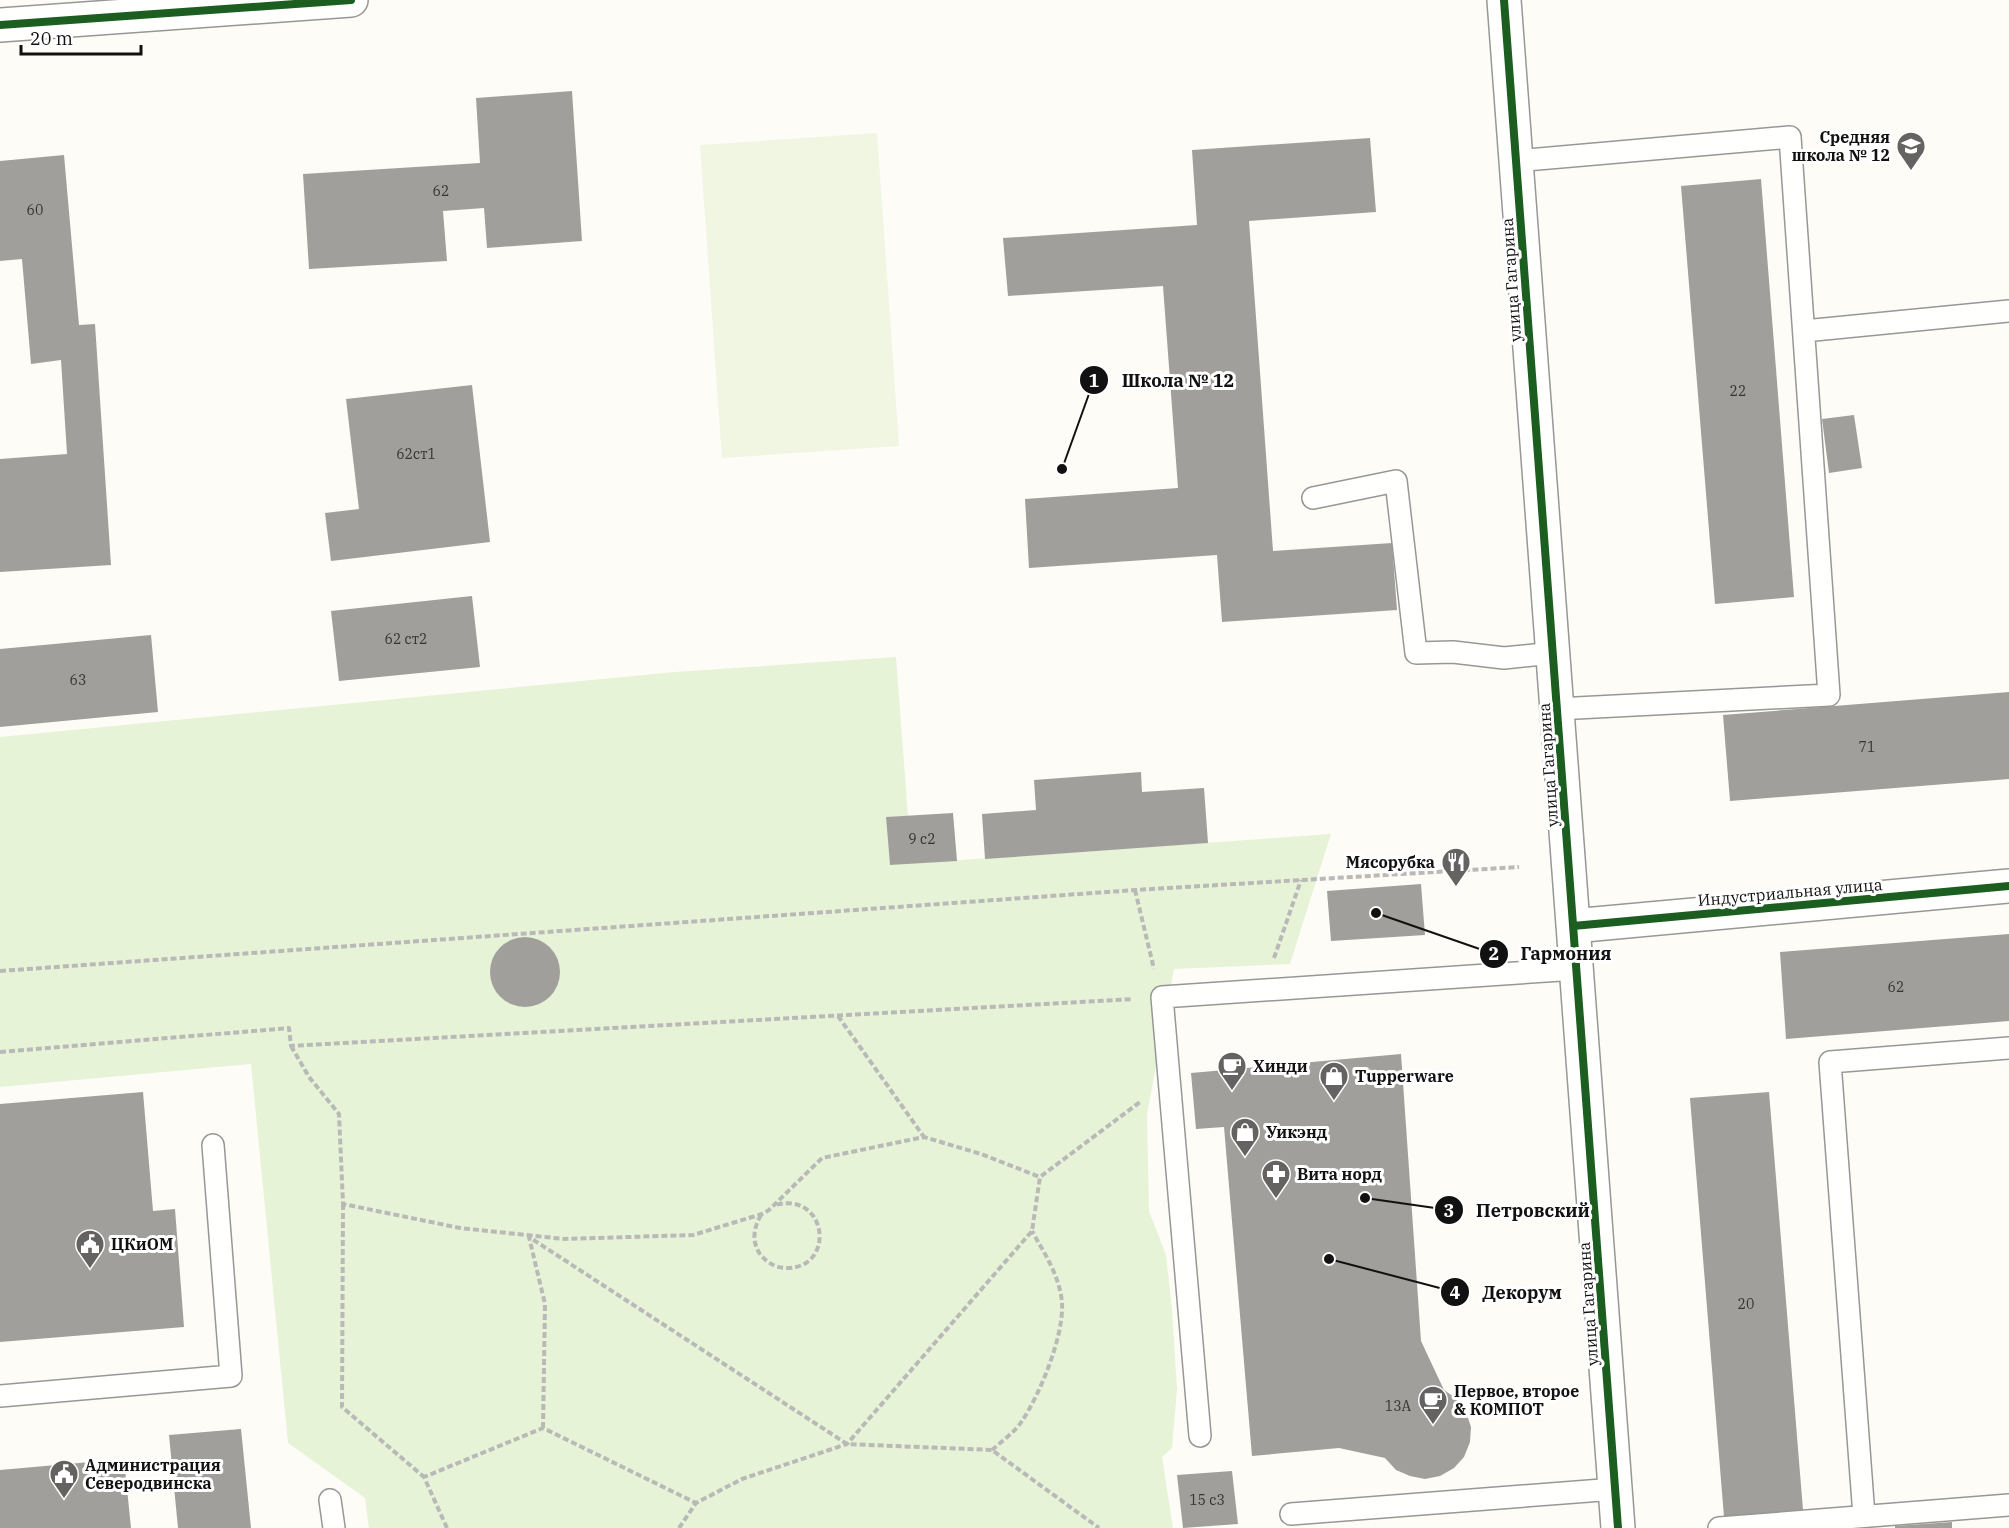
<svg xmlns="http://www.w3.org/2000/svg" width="2009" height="1528" font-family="'IBM Plex Serif',serif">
<rect width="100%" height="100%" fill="#fdfcf7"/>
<path fill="#e7f3d7" d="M896,657L908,816L886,818L890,865L1331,834L1290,964L1174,969L1147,1115L1149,1211L1166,1255L1172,1309L1177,1390L1172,1448L1162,1457L1173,1528H369L365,1498L288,1443L251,1064L0,1087V737L675,672Z"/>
<path fill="#f0f6e1" d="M877,133L899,446L722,458L700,145Z"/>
<path fill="#a19f9c" d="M572,91L582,241L487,248L484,208L443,211L447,261L309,269L303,174L480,163L476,98Z
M1370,138L1376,212L1249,221L1273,551L1392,543L1397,610L1222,622L1217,555L1029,568L1025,499L1178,488L1163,286L1008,296L1003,238L1197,225L1192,150Z
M64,155L79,325L95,324L111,565L0,572V459L67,454L61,360L31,364L22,259L0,261V161Z
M1761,179L1794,597L1715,604L1681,186Z
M472,385L490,542L331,561L325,513L359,509L346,399Z
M1854,415L1862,468L1829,473L1822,419Z
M472,596L480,667L339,681L331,611Z
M151,635L158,712L0,727V649Z
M2009,692V779L1730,801L1723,715Z
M1141,772L1142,792L1204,788L1208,843L985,859L982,814L1036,810L1034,780Z
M953,813L957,861L890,865L886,817Z
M1421,884L1425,935L1331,941L1327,891Z
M2009,934V1021L1786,1039L1780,952Z
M490 972a35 35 0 1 1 70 0a35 35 0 1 1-70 0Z
M1401,1054L1421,1341L1444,1390L1457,1399L1466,1412L1471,1427L1470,1442L1464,1457L1454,1468L1440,1476L1425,1479L1410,1476L1396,1470L1385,1458L1339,1448L1252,1456L1224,1127L1196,1129L1191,1073Z
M143,1092L153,1211L175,1209L184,1327L0,1342V1104Z
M1769,1092L1803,1510L1724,1517L1690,1098Z
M241,1429L251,1528H178L169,1435Z
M124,1459L131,1528H0V1470Z
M1232,1471L1238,1524L1183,1528L1177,1475Z
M1952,1522V1528H1895V1526Z"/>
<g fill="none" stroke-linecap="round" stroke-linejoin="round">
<g stroke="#979795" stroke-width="24">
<path id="service" d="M1516,161L1790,137L1829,695L1557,709
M1804,331L2009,311
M1313,498L1396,481L1416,653L1453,652L1504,658L1553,653
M0,1396L231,1376L213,1145
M1200,1436L1162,997L1576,969
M330,1500L334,1528
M1291,1514L1615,1489
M1864,1516L1830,1062L2009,1048
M1719,1528L2009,1505"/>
</g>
<g stroke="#979795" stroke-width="36">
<path id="minor" d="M1504,0L1618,1528
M0,25L351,0
M1573,926L2009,886"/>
</g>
<path stroke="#b9b9b8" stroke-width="4" stroke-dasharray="6 3" stroke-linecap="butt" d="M1135,890L1154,969
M1274,958L1301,880
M0,971L1135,890L1519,867
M838,1016L924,1137
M291,1046L309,1077L339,1114L343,1204L460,1228L564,1239L693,1235L762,1214L769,1210L822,1158L924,1137L981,1154L1040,1177
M0,1052L289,1028L291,1046L1133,999
M343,1204L342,1407L424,1477
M761,1215C754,1227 751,1241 760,1254C767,1263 776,1268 787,1268C836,1268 828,1191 775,1205
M543,1428L545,1304L529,1237L847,1444L992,1450L1099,1528
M992,1450C1002,1441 1015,1432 1022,1421C1040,1394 1064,1336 1062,1303C1060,1277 1045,1254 1032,1231
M447,1528L424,1477L543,1428L696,1503
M679,1528L696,1503L742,1479L847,1444L1032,1231L1040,1177L1140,1102"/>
<use href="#service" stroke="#fffffe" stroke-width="21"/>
<use href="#minor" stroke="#fffffe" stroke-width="33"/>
<g stroke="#fff" stroke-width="11">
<path id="cycleway" d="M1504,0L1618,1528
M0,25L351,0
M1573,926L2009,886"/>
</g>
<use href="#cycleway" stroke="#1b5e20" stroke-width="8"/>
</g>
<defs>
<g id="school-pin" transform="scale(1.5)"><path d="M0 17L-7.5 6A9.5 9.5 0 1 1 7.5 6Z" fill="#646362" stroke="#fff"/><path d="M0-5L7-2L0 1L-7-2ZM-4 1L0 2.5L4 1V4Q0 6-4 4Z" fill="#fff"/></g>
<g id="restaurant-pin" transform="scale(1.5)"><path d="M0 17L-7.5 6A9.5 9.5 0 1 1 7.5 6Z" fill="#646362" stroke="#fff"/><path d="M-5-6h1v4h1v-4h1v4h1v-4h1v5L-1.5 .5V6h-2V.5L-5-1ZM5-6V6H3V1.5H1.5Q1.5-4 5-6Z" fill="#fff"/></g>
<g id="cafe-pin" transform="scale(1.5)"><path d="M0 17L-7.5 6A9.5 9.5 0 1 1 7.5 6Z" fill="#646362" stroke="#fff"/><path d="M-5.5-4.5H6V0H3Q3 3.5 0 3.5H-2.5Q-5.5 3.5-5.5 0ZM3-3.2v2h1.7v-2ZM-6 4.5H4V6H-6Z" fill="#fff"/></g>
<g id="shop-pin" transform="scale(1.5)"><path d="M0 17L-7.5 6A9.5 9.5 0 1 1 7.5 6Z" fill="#646362" stroke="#fff"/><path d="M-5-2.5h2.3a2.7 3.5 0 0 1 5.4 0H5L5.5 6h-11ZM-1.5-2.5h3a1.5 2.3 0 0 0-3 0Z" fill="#fff"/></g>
<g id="pharmacy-pin" transform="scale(1.5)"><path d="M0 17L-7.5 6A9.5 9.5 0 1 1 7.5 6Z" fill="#646362" stroke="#fff"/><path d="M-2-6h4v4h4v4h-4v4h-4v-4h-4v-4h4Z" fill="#fff"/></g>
<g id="civic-pin" transform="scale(1.5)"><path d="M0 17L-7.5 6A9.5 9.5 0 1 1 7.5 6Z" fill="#646362" stroke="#fff"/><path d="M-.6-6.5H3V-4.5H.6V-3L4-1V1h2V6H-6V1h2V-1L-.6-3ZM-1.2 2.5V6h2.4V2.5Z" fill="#fff"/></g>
</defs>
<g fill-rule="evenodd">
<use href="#school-pin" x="1911" y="146"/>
<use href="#restaurant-pin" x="1456" y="862"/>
<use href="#cafe-pin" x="1232" y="1066"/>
<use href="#shop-pin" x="1334" y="1076"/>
<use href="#shop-pin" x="1245" y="1132"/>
<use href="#pharmacy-pin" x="1276" y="1174"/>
<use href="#civic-pin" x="90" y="1244"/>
<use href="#cafe-pin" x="1433" y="1400"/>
<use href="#civic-pin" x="64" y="1474"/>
</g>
<g text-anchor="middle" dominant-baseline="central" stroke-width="6" stroke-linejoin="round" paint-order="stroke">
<g font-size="14" fill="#353434">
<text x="441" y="191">62</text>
<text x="35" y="210">60</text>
<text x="1738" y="391">22</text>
<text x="416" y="454">62ст1</text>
<text x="406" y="639">62 ст2</text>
<text x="78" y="680">63</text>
<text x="1867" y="747">71</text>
<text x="922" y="839">9 с2</text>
<text x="1896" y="987">62</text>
<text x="1746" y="1304">20</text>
<text x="1398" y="1406">13А</text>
<text x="1207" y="1500">15 с3</text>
</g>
<g font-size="16" font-weight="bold" fill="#111" stroke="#fff" text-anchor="start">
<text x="1890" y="137" text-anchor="end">Средняя<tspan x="1890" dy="18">школа № 12</tspan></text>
<text x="1435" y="862" text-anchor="end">Мясорубка</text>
<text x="1253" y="1066">Хинди</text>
<text x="1355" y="1076">Tupperware</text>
<text x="1266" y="1132">Уикэнд</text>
<text x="1297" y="1174">Вита норд</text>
<text x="111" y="1244">ЦКиОМ</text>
<text x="1454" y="1391">Первое, второе<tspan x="1454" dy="18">&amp; КОМПОТ</tspan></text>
<text x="85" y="1465">Администрация<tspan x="85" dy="18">Северодвинска</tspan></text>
</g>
<g font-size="16" fill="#111" stroke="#fff">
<text transform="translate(1511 280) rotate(-94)">улица Гагарина</text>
<text transform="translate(1548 765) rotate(-94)">улица Гагарина</text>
<text transform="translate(1790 892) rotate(-5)">Индустриальная улица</text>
<text transform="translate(1588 1304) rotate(-94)">улица Гагарина</text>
</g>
</g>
<path fill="none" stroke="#111" stroke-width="2" d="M1062 469L1094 380M1376 913L1494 954M1365 1198L1449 1210M1329 1259L1455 1292"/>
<g fill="#111" stroke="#fff" stroke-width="2">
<circle cx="1062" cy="469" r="6"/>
<circle cx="1376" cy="913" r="6"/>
<circle cx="1365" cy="1198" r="6"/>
<circle cx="1329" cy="1259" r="6"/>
<circle cx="1094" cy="380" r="15"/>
<circle cx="1494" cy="954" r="15"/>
<circle cx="1449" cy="1210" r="15"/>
<circle cx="1455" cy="1292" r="15"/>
</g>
<g font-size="18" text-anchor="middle" font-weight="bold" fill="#fff">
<text x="1094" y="387">1</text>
<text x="1494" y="960">2</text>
<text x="1449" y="1217">3</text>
<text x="1455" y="1299">4</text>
</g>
<g font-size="18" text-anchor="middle" font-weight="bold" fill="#111" stroke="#fff" stroke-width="6" stroke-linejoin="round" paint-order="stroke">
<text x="1178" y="387">Школа № 12</text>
<text x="1566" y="960">Гармония</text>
<text x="1533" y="1217">Петровский</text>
<text x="1522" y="1299">Декорум</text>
</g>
<path d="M21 45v9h120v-9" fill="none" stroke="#111111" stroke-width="3"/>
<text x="30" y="45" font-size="18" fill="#111111" stroke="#ffffff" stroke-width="4.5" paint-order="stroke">20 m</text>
</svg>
